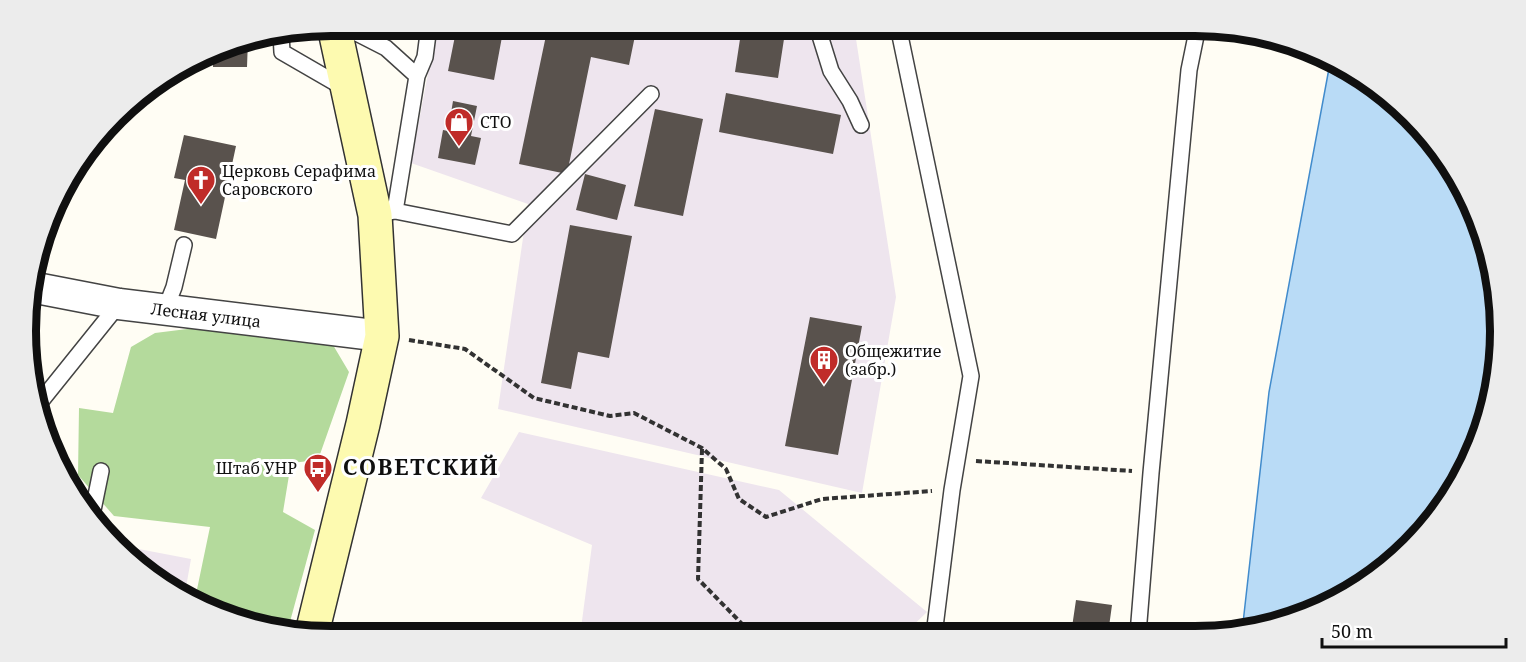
<svg xmlns="http://www.w3.org/2000/svg" width="1526" height="662" font-family="'Noto Serif',serif">
<rect width="100%" height="100%" fill="#fffdf4"/>
<path fill="#eee5ee" d="M437,26H854L896,297L862,493L498,409L528,204L411,163Z
M519,432L779,490L927,612L903,635L580,636L592,545L481,498Z
M123,546L191,559L185,593L130,561L122,551Z"/>
<path fill="#b4da9c" d="M195,328L333,345L349,372L318,460L291,463L283,512L315,530L288,629L232,620L195,599L210,527L114,516L78,475L79,408L113,413L131,347L155,333Z"/>
<path fill="#b9dbf6" stroke="#418bcc" stroke-width="1.5" d="M1330,63L1397,102L1469,196L1500,311L1484,430L1438,517L1381,573L1312,613L1242,632L1269,392Z"/>
<path fill="#59524d" d="M457,26H504L494,80L448,71Z
M548,26H637L629,65L591,57L567,174L519,164Z
M742,26H786L778,78L735,72Z
M248,39L247,67H213V53L232,42Z
M726,93L841,115L833,154L719,132Z
M453,101L477,106L471,136L481,138L475,165L438,158L443,130L448,131Z
M655,109L703,119L683,216L634,206Z
M184,135L236,146L216,239L174,230L185,180L174,178Z
M585,174L626,185L617,220L576,210Z
M570,225L632,236L609,358L578,352L571,389L541,383Z
M810,317L862,326L838,455L785,446Z
M1076,600L1112,605L1108,634H1071Z"/>
<g fill="none" stroke-linecap="round" stroke-linejoin="round">
<g stroke="#434343" stroke-width="18">
<path id="lane" d="M343,26L386,48L417,76L425,57L429,26
M817,26L831,71L850,101L861,125
M898,26L971,376L952,490L934,635
M281,34L282,52L346,89
M395,211L417,76
M375,215L395,211L512,234L651,94
M165,310L174,287L184,245
M37,406L119,304
M92,515L101,471
M1138,634L1151,473L1189,70L1198,26
M499,636L510,632"/>
</g>
<g stroke="#434343" stroke-width="33">
<path id="street" d="M31,287L119,304L382,336"/>
</g>
<g stroke="#323232" stroke-width="36">
<path id="secondary" d="M312,633L363,424L382,336L375,215L334,26"/>
</g>
<path stroke="#323232" stroke-width="4" stroke-dasharray="6 3" stroke-linecap="butt" d="M409,340L465,349L534,398L610,416L634,413L702,448L726,469L739,499L766,517L822,499L932,491
M702,449L698,579L753,635
M976,461L1132,471"/>
<use href="#lane" stroke="#fff" stroke-width="15"/>
<use href="#street" stroke="#fff" stroke-width="30"/>
<use href="#secondary" stroke="#fdfab0" stroke-width="33"/>
</g>
<defs>
<g id="shop-pin" transform="scale(1.5)"><path d="M0 17L-7.5 6A9.5 9.5 0 1 1 7.5 6Z" fill="#c02c29" stroke="#fff"/><path d="M-5-2.5h2.3a2.7 3.5 0 0 1 5.4 0H5L5.5 6h-11ZM-1.5-2.5h3a1.5 2.3 0 0 0-3 0Z" fill="#fff"/></g>
<g id="church-pin" transform="scale(1.5)"><path d="M0 17L-7.5 6A9.5 9.5 0 1 1 7.5 6Z" fill="#c02c29" stroke="#fff"/><path d="M-1.2-6h2.4v3.5h3.3v2.4h-3.3V6h-2.4V-.1h-3.3v-2.4h3.3Z" fill="#fff"/></g>
<g id="building-pin" transform="scale(1.5)"><path d="M0 17L-7.5 6A9.5 9.5 0 1 1 7.5 6Z" fill="#c02c29" stroke="#fff"/><path d="M-4-6H4V6H1V3H-1V6H-4ZM-2.5-4.3h1.7v1.8h-1.7ZM.8-4.3h1.7v1.8H.8ZM-2.5-1h1.7V.8h-1.7ZM.8-1h1.7V.8H.8Z" fill="#fff"/></g>
<g id="bus-pin" transform="scale(1.5)"><path d="M0 17L-7.5 6A9.5 9.5 0 1 1 7.5 6Z" fill="#c02c29" stroke="#fff"/><path d="M-5-6H5V4H4V6H2V4H-2V6H-4V4H-5ZM-3.5-4V0h7V-4ZM-3.5 1.2v1.5H-2V1.2ZM2 1.2v1.5H3.5V1.2Z" fill="#fff"/></g>
</defs>
<g fill-rule="evenodd">
<use href="#shop-pin" x="459" y="122"/>
<use href="#church-pin" x="201" y="180"/>
<use href="#building-pin" x="824" y="360"/>
<use href="#bus-pin" x="318" y="468"/>
</g>
<g text-anchor="middle" dominant-baseline="central" stroke-width="6" stroke-linejoin="round" paint-order="stroke">
<g font-size="16" fill="#101010" stroke="#fff" text-anchor="start">
<text x="480" y="122">СТО</text>
<text x="222" y="171">Церковь Серафима<tspan x="222" dy="18">Саровского</tspan></text>
<text x="845" y="351">Общежитие<tspan x="845" dy="18">(забр.)</tspan></text>
<text x="297" y="468" text-anchor="end">Штаб УНР</text>
</g>
<g font-size="16" fill="#101010" stroke="#fff">
<text transform="translate(206 315) rotate(7)">Лесная улица</text>
</g>
<g font-size="22" font-weight="bold" letter-spacing="1.5" fill="#101010" stroke="#fff">
<text x="421" y="466">СОВЕТСКИЙ</text>
</g>
</g>
<path d="M0 0H1526V662H0ZM331 36H1195A295 295 0 0 1 1490 331V331A295 295 0 0 1 1195 626H331A295 295 0 0 1 36 331V331A295 295 0 0 1 331 36Z" fill="#ececec" fill-rule="evenodd"/>
<path fill="none" stroke="#101010" stroke-width="8" d="M331 36H1195A295 295 0 0 1 1490 331V331A295 295 0 0 1 1195 626H331A295 295 0 0 1 36 331V331A295 295 0 0 1 331 36Z"/>
<path d="M1322 638v9h184v-9" fill="none" stroke="#101010" stroke-width="3"/>
<text x="1331" y="638" font-size="18" fill="#101010" stroke="#ffffff" stroke-width="4.5" paint-order="stroke">50 m</text>
</svg>
